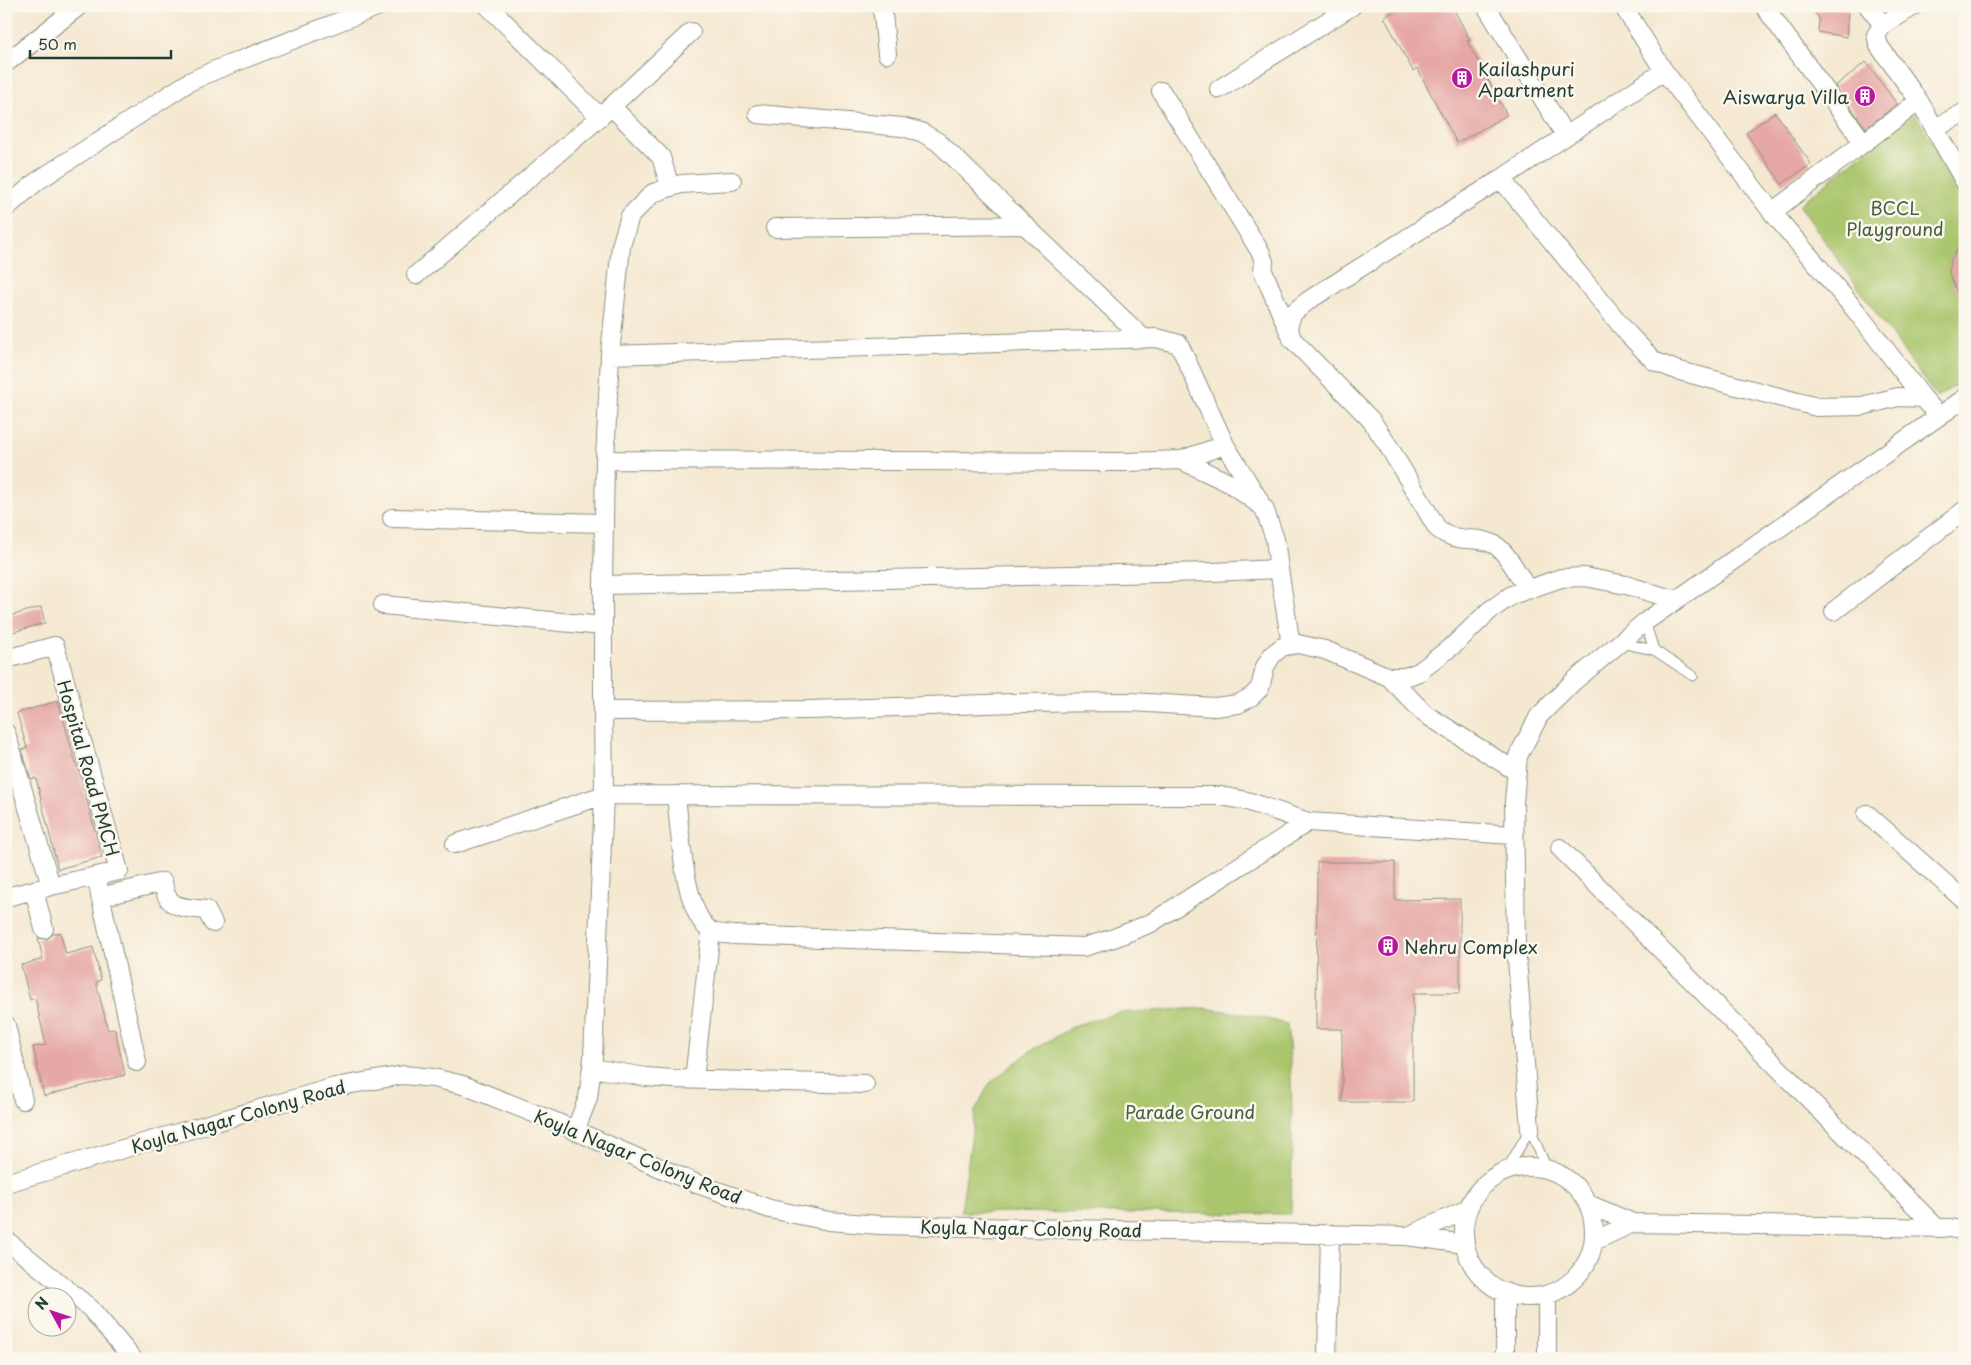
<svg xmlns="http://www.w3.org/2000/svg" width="1971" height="1365" font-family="'Playpen Sans',sans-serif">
<rect width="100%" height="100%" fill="#fbf7ec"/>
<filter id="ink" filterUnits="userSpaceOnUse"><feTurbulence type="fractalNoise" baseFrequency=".02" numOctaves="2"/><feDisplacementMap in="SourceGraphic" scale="10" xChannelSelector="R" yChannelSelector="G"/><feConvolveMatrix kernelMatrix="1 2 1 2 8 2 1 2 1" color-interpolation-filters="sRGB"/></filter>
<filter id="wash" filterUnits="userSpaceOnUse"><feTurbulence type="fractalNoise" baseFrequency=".0096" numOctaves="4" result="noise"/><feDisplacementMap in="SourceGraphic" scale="20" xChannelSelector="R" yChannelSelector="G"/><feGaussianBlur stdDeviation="1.12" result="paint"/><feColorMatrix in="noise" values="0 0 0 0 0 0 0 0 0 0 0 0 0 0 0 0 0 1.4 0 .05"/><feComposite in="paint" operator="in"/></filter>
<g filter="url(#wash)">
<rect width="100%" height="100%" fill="#f5e8d1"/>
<path fill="#abc66d" stroke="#658250" d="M1914,112L1965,197V378L1937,398L1799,205Z
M1204,1008L1251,1015L1287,1024C1294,1088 1292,1150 1291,1214L961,1212L975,1111L989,1084L1029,1052L1076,1025L1117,1013Z"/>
<g id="blocks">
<path fill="#e6a8a6" d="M1404,6H1452L1470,40L1467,41L1507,115L1457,143L1417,68L1413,71L1384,17Z
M1810,6H1843L1848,13L1846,37L1818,32L1819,18Z
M1866,62L1897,104L1866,128L1835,86Z
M1775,112L1811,164L1782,184L1746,133Z
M1965,238V310L1950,276L1949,267L1951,259Z
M41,607L45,623L6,634V617Z
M58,701L77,767L78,766L102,857L58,869L36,778L31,779L22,750L27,748L17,713Z
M1317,862H1395V900L1460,899V993H1413V1102H1342V1029H1316Z
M60,932L66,954L93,947L101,980L96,982L108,1030L115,1029L125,1075L44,1096L33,1047L46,1045L35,998L30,1000L21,965L43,959L38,938L47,939L53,934Z"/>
</g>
</g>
<g filter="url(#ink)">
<use href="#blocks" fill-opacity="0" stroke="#8a9282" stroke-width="1"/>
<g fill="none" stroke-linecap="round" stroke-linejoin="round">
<g stroke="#8a9282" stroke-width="11">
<path id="lane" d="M1645,622L1654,650
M1621,643L1654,650L1693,676
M1530,1129L1547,1169
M1506,1171L1530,1129"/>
</g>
<g stroke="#8a9282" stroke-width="20">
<path id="street" d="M488,6L600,117
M880,6L883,14L887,54
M1486,6L1565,135
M1623,6L1664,71L1772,212L1856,311L1923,398L1939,416
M1764,6L1863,142
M1868,6L1883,25
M1914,6L1883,25L1876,35L1879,46L1919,101
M6,63L79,6
M1219,89L1352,6
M1161,91L1261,253L1264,262L1263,271L1290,334
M612,107L661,157L670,187
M758,114L902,127L921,132L938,142L1144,339
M1935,128L1965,112
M1501,179L1628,334L1654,361L1676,370L1817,407L1862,406L1898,397L1923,398
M6,208L36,182L189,82L213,71L379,6
M1772,212L1919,101L1965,182
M775,228L1025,225
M416,275L600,117L691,32
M610,355L1157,338L1179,344L1225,445L1259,500
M605,460L610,355L621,246L630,216L653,193L681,184L732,181
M1181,460L1225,445
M392,518L604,523
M1279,569L1275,539L1264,508L1231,484L1181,460L1128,462L605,460L603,585L1212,572L1279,569L1291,645
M1527,589C1520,577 1507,552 1495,545C1476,534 1459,546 1437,528L1389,447L1371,420L1292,339L1288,326L1293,313L1309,300L1501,179L1664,71
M383,605L603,626
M1834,611L1965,510
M6,659L55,646L119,871L51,886
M1389,677L1425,714L1517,772
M603,711V585
M6,733L51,886L6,897
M676,795C680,827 683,913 711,931C716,934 727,934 733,935L1084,947L1114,938L1151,923L1308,822
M1867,814L1965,901
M455,844L604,795L1221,796L1247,801L1308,822L1514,835
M1560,848L1937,1228
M96,876L137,1062
M34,890L44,929
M100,897L163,882C166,910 183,907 206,910L213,923
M6,1025L23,1100
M592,1068L646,1077L673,1079L865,1084
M694,1079L711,931
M1530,1129L1516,946L1514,802L1518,756L1539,716L1574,681L1645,622L1965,398
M575,1131L588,1098L593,1058L604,795L603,711L809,710L1014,703L1131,702L1215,707L1238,704L1251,697L1260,688L1265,667L1272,655L1282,647L1291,645L1298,644L1325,650L1389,677H1405L1419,672L1456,643L1489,611L1512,595L1561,578L1585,577L1626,585L1675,600
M1464 1232a65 65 0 1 1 130 0a65 65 0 1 1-130 0Z
M6,1183L335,1087L404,1075L433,1078L463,1085L551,1120L697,1184L770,1209L829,1221L879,1225L1407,1236L1465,1244
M1588,1204L1633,1223
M1408,1236L1468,1209
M6,1240L90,1308L133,1359
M1594,1241L1633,1223L1950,1228L1965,1231
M1505,1292V1359
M1327,1359L1330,1234
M1547,1359V1295"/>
</g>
<use href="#lane" stroke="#fff" stroke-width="9"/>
<use href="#street" stroke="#fff" stroke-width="18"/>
</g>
</g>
<defs>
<g id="building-disc" transform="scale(1.125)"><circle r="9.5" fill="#b5179e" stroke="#fbf7ec"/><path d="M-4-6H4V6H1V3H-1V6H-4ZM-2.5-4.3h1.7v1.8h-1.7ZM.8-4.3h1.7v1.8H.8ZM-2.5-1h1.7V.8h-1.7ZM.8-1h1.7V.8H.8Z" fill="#fff"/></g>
</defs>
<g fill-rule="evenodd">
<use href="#building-disc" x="1462" y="78"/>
<use href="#building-disc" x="1865" y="96"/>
<use href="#building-disc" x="1388" y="946"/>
</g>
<g text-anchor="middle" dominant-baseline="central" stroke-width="5" stroke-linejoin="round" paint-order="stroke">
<g font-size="18" fill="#1f3d34" stroke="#fbf7ec" text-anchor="start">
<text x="1478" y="68">Kailashpuri<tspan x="1478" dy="21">Apartment</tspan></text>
<text x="1849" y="96" text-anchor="end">Aiswarya Villa</text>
<text x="1404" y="946">Nehru Complex</text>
</g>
<g font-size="18" fill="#425f42" stroke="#fbf7ec">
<text x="1895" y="207">BCCL<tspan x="1895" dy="21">Playground</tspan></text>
<text x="1190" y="1111">Parade Ground</text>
</g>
<g font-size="18" fill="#1f3d34" stroke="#fbf7ec">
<text transform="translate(89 768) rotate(74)">Hospital Road PMCH</text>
<text transform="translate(238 1116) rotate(-16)">Koyla Nagar Colony Road</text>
<text transform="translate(638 1156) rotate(22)">Koyla Nagar Colony Road</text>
<text transform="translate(1031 1228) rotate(1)">Koyla Nagar Colony Road</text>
</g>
</g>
<rect width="1971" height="1365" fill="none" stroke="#fbf7ec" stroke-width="25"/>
<g transform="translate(52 1312) rotate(310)"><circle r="24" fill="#fbf7ec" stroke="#a3ada2"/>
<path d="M0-4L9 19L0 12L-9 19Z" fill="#b5179e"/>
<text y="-8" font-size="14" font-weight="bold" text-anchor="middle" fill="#1f3d34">N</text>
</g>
<path d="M30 50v8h141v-8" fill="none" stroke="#1f3d34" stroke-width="2.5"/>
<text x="38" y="50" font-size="15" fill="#1f3d34" stroke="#fbf7ec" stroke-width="4" paint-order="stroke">50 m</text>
</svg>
